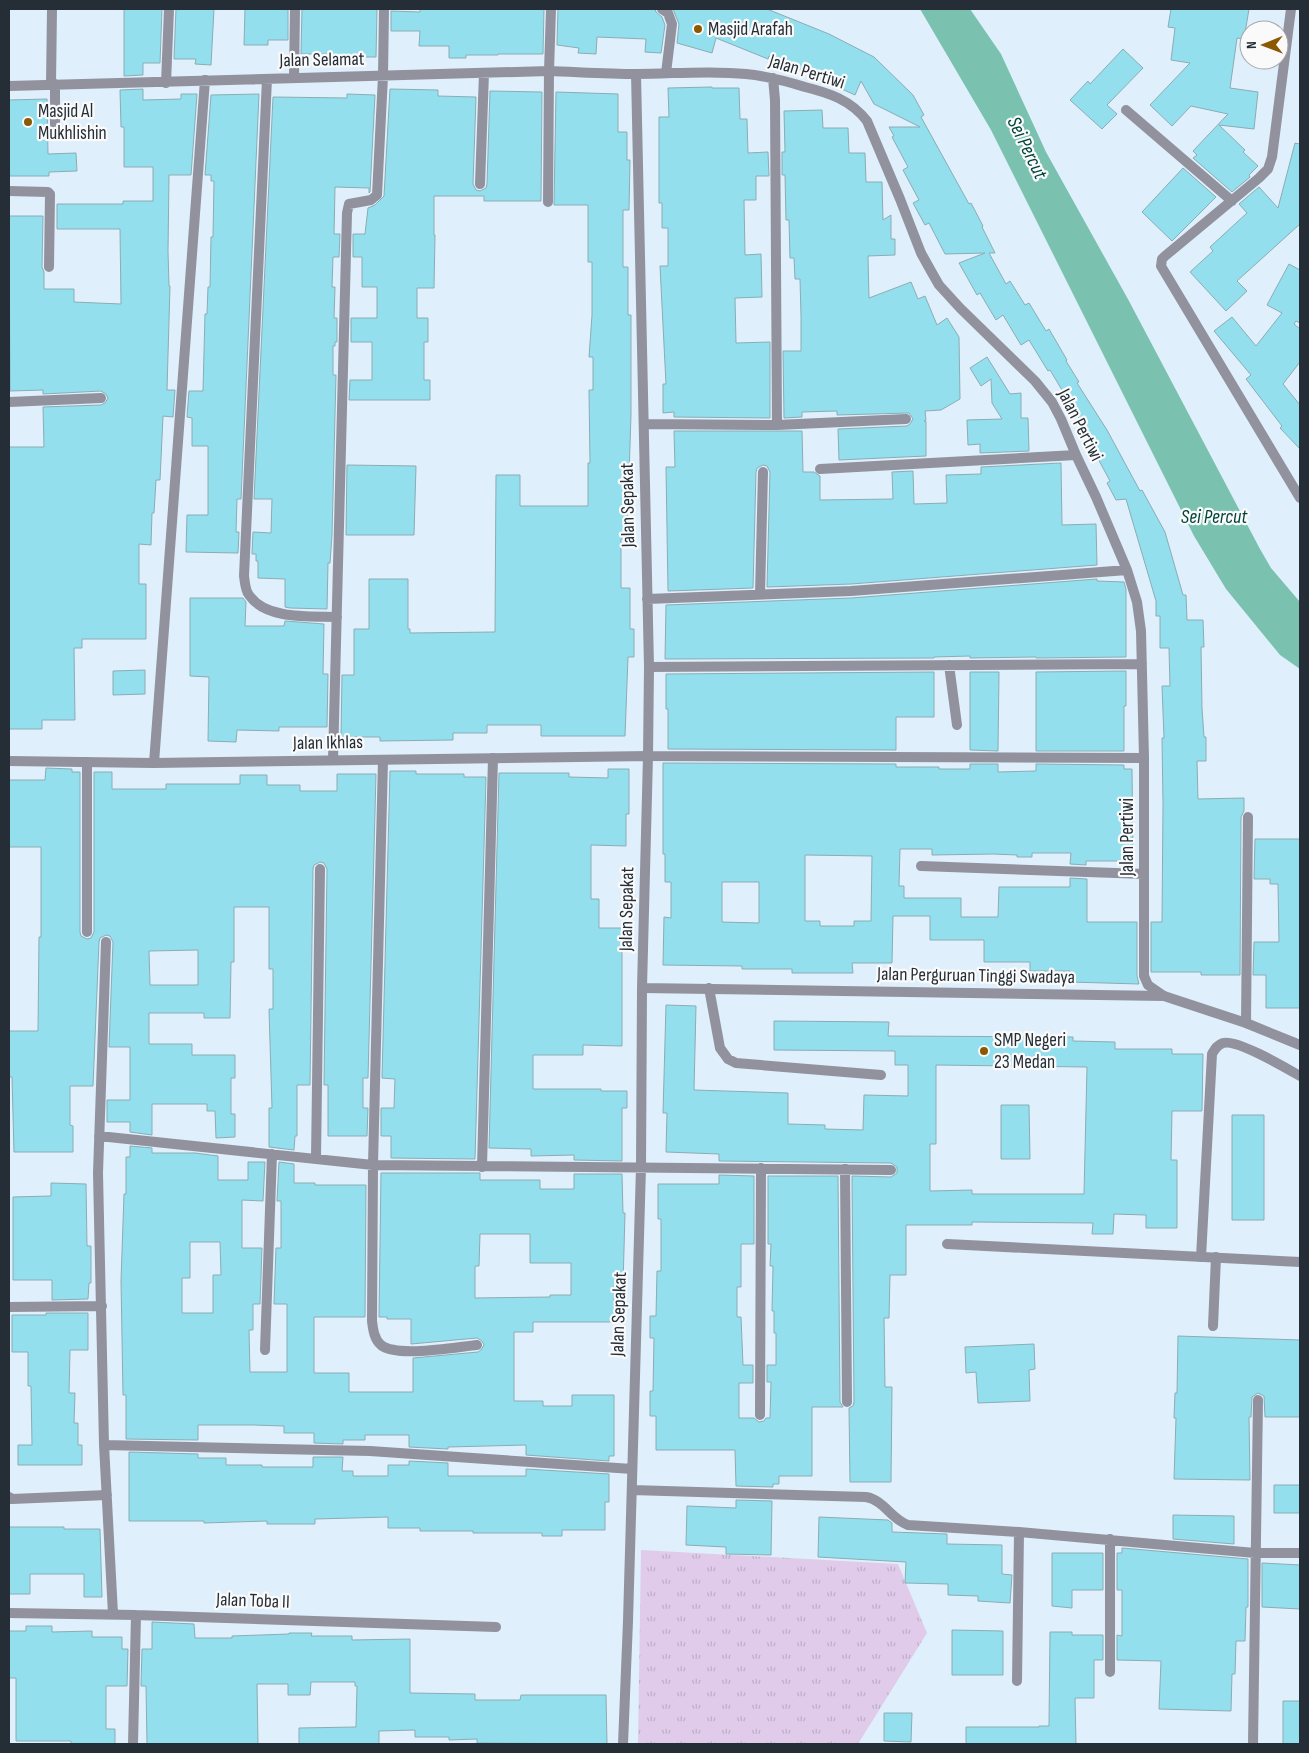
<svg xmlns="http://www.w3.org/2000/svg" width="1309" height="1753" font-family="'Sofia Sans Condensed',sans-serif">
<defs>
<pattern id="grass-tufts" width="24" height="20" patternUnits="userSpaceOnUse" patternTransform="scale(1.25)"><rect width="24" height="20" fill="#e0cbea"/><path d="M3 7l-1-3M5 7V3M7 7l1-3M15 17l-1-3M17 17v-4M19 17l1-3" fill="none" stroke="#c0afc9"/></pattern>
</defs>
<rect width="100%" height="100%" fill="#e0effc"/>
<path fill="url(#grass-tufts)" d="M641,1550L898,1564L927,1633L858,1744H638Z"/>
<path fill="#7ac2af" d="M920,9H970L1001,54L1046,152L1129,301L1260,549L1271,568L1300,602V669L1280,655L1226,589L1194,536L991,130Z"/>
<path fill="#93dfed" stroke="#8aadb4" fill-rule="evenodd" d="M124,9H162L160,63H143V75L124,76Z
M176,9H214L211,65L195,64L196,59H174Z
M245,9H288V40H268V45H244Z
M302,9H377L376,57H330V54H301Z
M420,9H544L543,54H498V55H466V58H449V46H419L420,31H391V11L420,12Z
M558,9H655L656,12L662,17L665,25L661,53L645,52L646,39L597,37L596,54L578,53L579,48L557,45Z
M673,9H767L829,34L874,57L913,95L924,115L921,117L969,204L971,203L983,226L982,227L995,253H989L1006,284L1010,281L1025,305L1029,303L1046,331L1049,329L1067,360L1066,361L1079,382L1077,383L1107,430L1140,491L1142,490L1165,532L1183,595H1186L1187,620H1203L1204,647H1201L1202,708L1204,737H1206V761H1197L1198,799L1244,798V811L1241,817L1240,975H1201V972H1151V922H1162L1163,804L1162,738H1164L1162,686H1170L1169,648H1160V616H1156V601L1126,499L1116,500L1107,483L1110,481L1089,442L1092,440L1050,370L1048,371L1029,340L1021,345L1003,315L996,320L980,293L977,295L959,263L985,253L945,254L929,223L925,225L913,203L919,200L903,170L908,167L892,137L894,136L889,127H920L874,104L861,81L855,95L769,56L768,59L716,38L712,53L677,43L679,24Z
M1171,9H1249L1244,39L1237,38L1230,88L1258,92L1254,129L1219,125L1245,150L1243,152L1258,166L1249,175L1250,177L1232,192L1193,158L1197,155L1193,151L1228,114L1191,106L1172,126L1150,105L1190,63L1171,60L1175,28L1168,27Z
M1123,49L1143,68L1107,105L1117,114L1102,129L1070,100L1088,81L1090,84Z
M712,87V88H739L740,119H747L748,153L768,152L769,176H756V200H744L745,255L761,254L762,297L735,298L736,343L770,342V418L674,417V412L663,413V384H666L660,266H668V228H662V203H659V117H669L668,88Z
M143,89V100L181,99V94H197L191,175H169L168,251L169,286H170L167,390H175L173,417L163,416L160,480H156L154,513H152L151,545L139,544V584H146V639H82V648H74L75,720H42V729H9V447H44L43,407L101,405L105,403L108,398L106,394L101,391L43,394V390L10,391L9,216H43L42,267L44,272V289H74V302L121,304L120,229H57V204H123V201H153V167H124V127H121L120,90Z
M390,89L438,90V96L476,97L473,184L476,190L480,191L486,188L487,184L490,91L542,92L541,201H484V196H434V235H435L434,288H417V318H428V342H424V380H430V400H349L350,380H372V342H351V318H377V287H362V257H353V234H365L368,208L375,205L384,196Z
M556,92L618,94V132H627V160H630L629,210H623V267H628V315H631V414L627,539H621V588H630V629H634V657H628L625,736H541V725H487V733H453V740L380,741V737H341L342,675H354V629H369V579H408V629H410V633L495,632L496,475H520V506H588V463H590L589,390H593V357H589L592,315V262H588V205H554Z
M259,94L241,499H237L236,532H239L238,553L186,552L187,515H208V446H192V418L187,417L189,391H203L205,314H207L208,287H210L211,237H213L214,181H211V175H205L211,95Z
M347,94L375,95L370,192L369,193V188L335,187L334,234H340L339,257H333L332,287H335L334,318H337V342H335V346H333V375H336L332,535L330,563H328L327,609L290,608L285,607V579L258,578V561H256V554H252L253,532L271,533L272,499H254L273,97L347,98Z
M47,99L48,154L76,153L77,171L49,172V176H9V100Z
M822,110L823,128H848L849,153H865L866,182H882L883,220L891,215V239H895V255L868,256L869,298L911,282L918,299L925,296L937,325L947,318L959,337L960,399L941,410L925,411L926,420L924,421H926V456L839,460L838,429L907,426L910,424L913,419L909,413L837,415V411L802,412V417L784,418L783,351H801V316L800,279H795L794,258H790L789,220H786L785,175H782V152H785L784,111Z
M1295,143L1300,144V224L1237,281L1247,291L1226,311L1190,272L1213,251L1210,247L1247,213L1239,204L1259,187L1278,208Z
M1183,168L1216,197L1172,241L1142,212Z
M1289,264L1300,270V323L1296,321L1294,324L1300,329V362L1283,384L1300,405V449L1280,428L1282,426L1246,379L1251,375L1214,331L1232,317L1256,346L1282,313L1267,305Z
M987,357L1010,394L1021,393V418H1028L1029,451L980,453V444L968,445L967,420L1002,419L992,403L991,379L981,386L970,368Z
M674,431H802L803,472H814L820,476V500L893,499L892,472L913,471L914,504L947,503L946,475L981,474V467L1061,463L1062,525L1096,524L1097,565L851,584L767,587L770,472L767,466L763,465L757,468L756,472L753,588L668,591L666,467H675Z
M347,465L416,466L414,535H346Z
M1097,579V581L1124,582L1126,589V657L1036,658V657L970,658V656L934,657V658L665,659L666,605L851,598Z
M190,598H243L246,602L245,626H284L285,621L324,624L323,674H328L327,727H279V731L237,730L236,742L208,741L209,677L190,676Z
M145,670V694L113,695V671Z
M1126,671V706H1124V751H1036V672Z
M934,672V717H896V750L668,749V709H666V674Z
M970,672H999L998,751L970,750Z
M663,763L896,764V767H939V769H970V764H998V772L1036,771V764L1124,765V769H1132L1133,861H1086V865L1070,864L1071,853H1032V857H1017V855L993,854L932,855V849H900L899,886H904V898H961V917H998L999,887H1070V878L1087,879V922H1137V976L1139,984L1070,982V971H1030V962H984V940H930V916H893L892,963H852L853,973H792V969H742V966L663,965L664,917L671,918V882H665V854H663ZM805,855L872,856L871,921H854V926H820V921H805ZM722,882H759V923L722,922Z
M46,768L72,769V772H80V932L81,936L87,939L91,938L94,932V772H112V789H166V784H240V775H267V785H300V791H337V774H376L368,1078H363V1108H368L367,1136H328V1085H324L327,869L324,863L320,862L314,865L313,869L310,1085H297V1136H295L294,1150L269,1147V1108H272L269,1009H273V969H269V907H234V962H231L230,1018H204V1013H149V1044H192V1055H235V1078H231V1114H235V1137L216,1138L215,1111H207V1104H152V1135L130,1132V1122H107V1100H130V1047H109L113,942L110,936L106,935L100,938L99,942L93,1086H70V1125L73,1126V1152H14L12,1077H9V1031H38L39,937H41V847H9V780H45ZM198,950V985H150L149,951Z
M608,769H629V814H626V846L591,845V899H599V928H622V1046L583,1045V1055H533V1089H601V1091H627V1108H622V1161L574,1160V1155L531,1156V1149L489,1148L499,773H569V777L608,778Z
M390,771H416V774H464V777H486L475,1159L391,1158V1136H381V1108H394L395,1079L382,1078Z
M1255,839H1300V1008H1266V975H1253L1254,942H1279L1278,884H1270V879H1254Z
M666,1005L696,1006L694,1090L788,1093V1124L825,1125V1129L863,1130L864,1095L908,1096V1065H895V1051L774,1050V1021L889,1022L888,1036L1073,1037V1041L1115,1042V1049H1172V1054H1203L1202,1111H1172L1171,1160H1177V1228H1146V1215L1114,1214L1113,1234H1092L1093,1223L972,1222V1225H906V1275H890L889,1318H884L885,1387H892L891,1482H850L849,1408L853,1406L854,1402L852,1176L891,1177L897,1173V1167L891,1163L719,1161V1154L666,1152L667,1113H663ZM936,1065L1087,1067L1084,1194H972V1190L930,1191V1144H936Z
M1001,1105H1029L1030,1159H1001Z
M1232,1115H1264V1220H1232Z
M130,1146L152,1148V1153H195L218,1156V1180H248V1162H265L263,1201L242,1200V1248H262L260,1304H253V1330H249L250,1372H287V1304H274L276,1248H281V1201H277L279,1162L294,1164V1183H315V1185H366L365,1317H314V1373H349V1392H413V1358L478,1352L481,1350L484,1345L482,1341L477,1338L411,1344V1319H387V1317H379L381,1173H480V1180H540V1189H574V1174H622L623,1213H625L623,1286H614V1322H533V1332H514V1401H543V1406H572V1395H614V1456H609V1461L526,1455V1445L448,1447V1449L409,1447V1435H365V1440H343V1444L314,1443V1433H284V1426L253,1425H198V1440L126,1439V1395H123L121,1281L124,1194H126V1157H130ZM480,1234H530V1263H571V1295H550V1297L475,1298V1266H479ZM190,1242H220L221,1275H213V1313H182V1278H190Z
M719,1175L754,1176V1244H741V1287H737V1317H741L743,1365H753V1383H739V1418H754L759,1422L764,1421L766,1418H770L771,1382H767V1365H776V1333H774V1311H772L773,1266H770L771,1244H768V1176H838L840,1402L843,1407H812V1476H779V1484H773V1487L736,1486L735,1450H656V1416H650V1391H653L654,1338H650V1316H656L657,1271H661V1219H658V1184H719Z
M51,1183L86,1184L87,1246H91V1283H89L88,1299L52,1300V1280H13V1197L51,1196Z
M46,1313H88V1350H70L69,1393H75L74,1423H78V1445H82V1465H18V1445H32L31,1386H28V1352H12V1315H46Z
M1178,1336L1300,1340V1417H1265L1264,1396L1258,1393L1252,1397L1251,1417H1249L1250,1480L1174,1479L1176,1418H1174L1175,1393H1177Z
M1034,1344L1035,1369L1029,1370L1030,1401L978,1403L976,1372L966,1373L965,1347Z
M129,1452L198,1454V1458H226V1465H262V1467H313V1457H343L342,1471H353V1476H388V1465H409V1461L448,1463V1476H526V1469L609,1474V1502H605V1530H562V1536H542V1533H473V1531H420V1528H388V1517L315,1519V1524H267V1521L204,1523V1521H129Z
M1274,1485H1300V1513H1274Z
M736,1500L772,1501L771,1555L726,1554V1547L686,1545L687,1506L736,1508Z
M1173,1515L1234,1516V1544L1173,1539Z
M819,1517L888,1520L892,1523V1532L947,1534V1544L1002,1545V1574L1012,1575L1010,1603L978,1601V1596L948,1595V1584L905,1583L906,1562L818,1557Z
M9,1527H64V1529H100L102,1597H84V1574H30V1594H9Z
M1122,1548L1248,1559V1607H1246L1245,1641H1236L1235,1674H1232L1231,1711L1159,1709L1161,1661L1117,1660V1635L1122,1636V1590H1117V1553H1122Z
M1052,1553H1103V1590H1072V1608L1052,1606Z
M1262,1563L1300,1565V1609L1262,1607Z
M152,1622L194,1624L195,1638H232V1636L289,1634V1633H312L311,1636H352V1640L410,1639V1693L475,1694V1700H520L521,1695H606L607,1744L477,1743V1739L449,1740V1737H415V1730L379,1731V1744H299V1728L356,1727L357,1686H355V1682H311L310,1695H288V1684H257L258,1744H147L146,1686H141L142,1649H152Z
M26,1626H52V1632L92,1631V1637H122V1649H128L127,1686H106V1729H115V1744H71V1741H16V1678H9V1631H26Z
M952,1630L1003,1631V1675H952Z
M1050,1632H1072V1635H1103V1660H1094V1698H1075L1076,1744H966V1727H1039V1726H1049Z
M1283,1701H1300V1744H1283Z
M884,1713H912L911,1742L884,1741Z"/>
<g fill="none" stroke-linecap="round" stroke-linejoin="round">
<path stroke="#91929e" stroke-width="10" d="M1201,1257L1212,1054C1215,1049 1217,1045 1223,1043C1237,1039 1286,1068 1300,1076
M1213,1326L1216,1257"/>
<path stroke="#91929e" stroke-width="10" d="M662,9L668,13L672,24L666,73
M1291,9L1272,157L1268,169L1259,178L1165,256L1162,259L1161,266L1300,498
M636,74L649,667L648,756L1144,758
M294,78L295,9
M773,78L775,100L777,425L906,419
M267,79L244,576C245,582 245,590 249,595C266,620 310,616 337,617
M166,83L169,9
M51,84L52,9
M9,86L549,71C578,72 607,74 636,74C672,74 710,70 746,74C766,76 786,81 805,87C829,93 851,100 867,121L900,199L921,253L931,271L939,285L960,308L1035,381L1052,402L1061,419L1076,455L1096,497L1127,570L1137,602L1141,631L1144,758V976L1148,985L1164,996
M1126,110L1232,201
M55,133V84
M480,184L484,73
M9,191L48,192L50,194L49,267
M548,202L549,71L551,9
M9,402L101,398
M644,424L777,425
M820,469L1076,455
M760,594L763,472
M647,599L851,591L1127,570
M949,665L957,725
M649,667L1142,664
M333,760L347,213L349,204L371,200L377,195L383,76L384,9
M383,760L373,1165L372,1321C373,1329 374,1339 381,1345C397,1358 456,1347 477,1345
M154,763L205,80
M921,866L1144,874
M87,932V762
M106,942L98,1173L104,1445L113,1614
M709,988L720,1048L728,1059L736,1063L881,1075
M1246,1023L1248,817
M99,1136L373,1165L891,1170
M316,1158L320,869
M482,1167L493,758
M845,1169L847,1402
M947,1244L1300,1262
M9,1307L102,1306
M265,1350L272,1154
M760,1415L761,1168
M104,1445L370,1451L632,1469
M632,1490L866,1497C884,1500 891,1519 908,1525L1019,1532L1255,1553H1300
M9,1497L12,1499L107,1495
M1110,1539V1672
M9,1613L136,1615L496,1627
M1017,1681L1019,1532
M133,1744L136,1615
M623,1744L628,1621L641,1167L642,988
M1253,1744L1258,1400"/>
<path stroke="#91929e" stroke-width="10" d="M9,761L154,763L648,756L642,988L1164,996L1246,1023L1300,1045"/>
</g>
<g fill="#8a5901" stroke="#fafafa" stroke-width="2">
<circle cx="698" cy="29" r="5"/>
<circle cx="28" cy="122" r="5"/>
<circle cx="984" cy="1051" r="5"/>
</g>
<g text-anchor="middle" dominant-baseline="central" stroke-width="4.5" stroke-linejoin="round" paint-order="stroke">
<g font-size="19" fill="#252e36" stroke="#fafafa" text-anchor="start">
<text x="708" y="29">Masjid Arafah</text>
<text x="38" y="111">Masjid Al<tspan x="38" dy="22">Mukhlishin</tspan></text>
<text x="994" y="1040">SMP Negeri<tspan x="994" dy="22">23 Medan</tspan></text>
</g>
<g font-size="19" fill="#252e36" stroke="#fafafa">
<text transform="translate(322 60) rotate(-1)">Jalan Selamat</text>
<text transform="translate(807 72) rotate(17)">Jalan Pertiwi</text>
<text transform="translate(1080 425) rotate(63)">Jalan Pertiwi</text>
<text transform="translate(628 505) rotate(-91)">Jalan Sepakat</text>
<text transform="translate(328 743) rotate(-1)">Jalan Ikhlas</text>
<text transform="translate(1127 837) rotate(-90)">Jalan Pertiwi</text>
<text transform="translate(627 909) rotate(-89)">Jalan Sepakat</text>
<text transform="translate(976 976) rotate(1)">Jalan Perguruan Tinggi Swadaya</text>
<text transform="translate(619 1314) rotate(-88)">Jalan Sepakat</text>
<text transform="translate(253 1601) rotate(2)">Jalan Toba II</text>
</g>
<g font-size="20" font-style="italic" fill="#004438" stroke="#fafafa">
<text transform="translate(1027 148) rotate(64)">Sei Percut</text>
<text x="1214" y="517">Sei Percut</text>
</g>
</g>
<rect width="1309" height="1753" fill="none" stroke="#252e36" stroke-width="20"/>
<g transform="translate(1264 45) rotate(269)"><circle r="24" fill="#fafafa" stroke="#a5a8ac"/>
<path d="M0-4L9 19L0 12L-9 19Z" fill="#8a5901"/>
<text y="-8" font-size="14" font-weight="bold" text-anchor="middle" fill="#252e36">N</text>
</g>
</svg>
